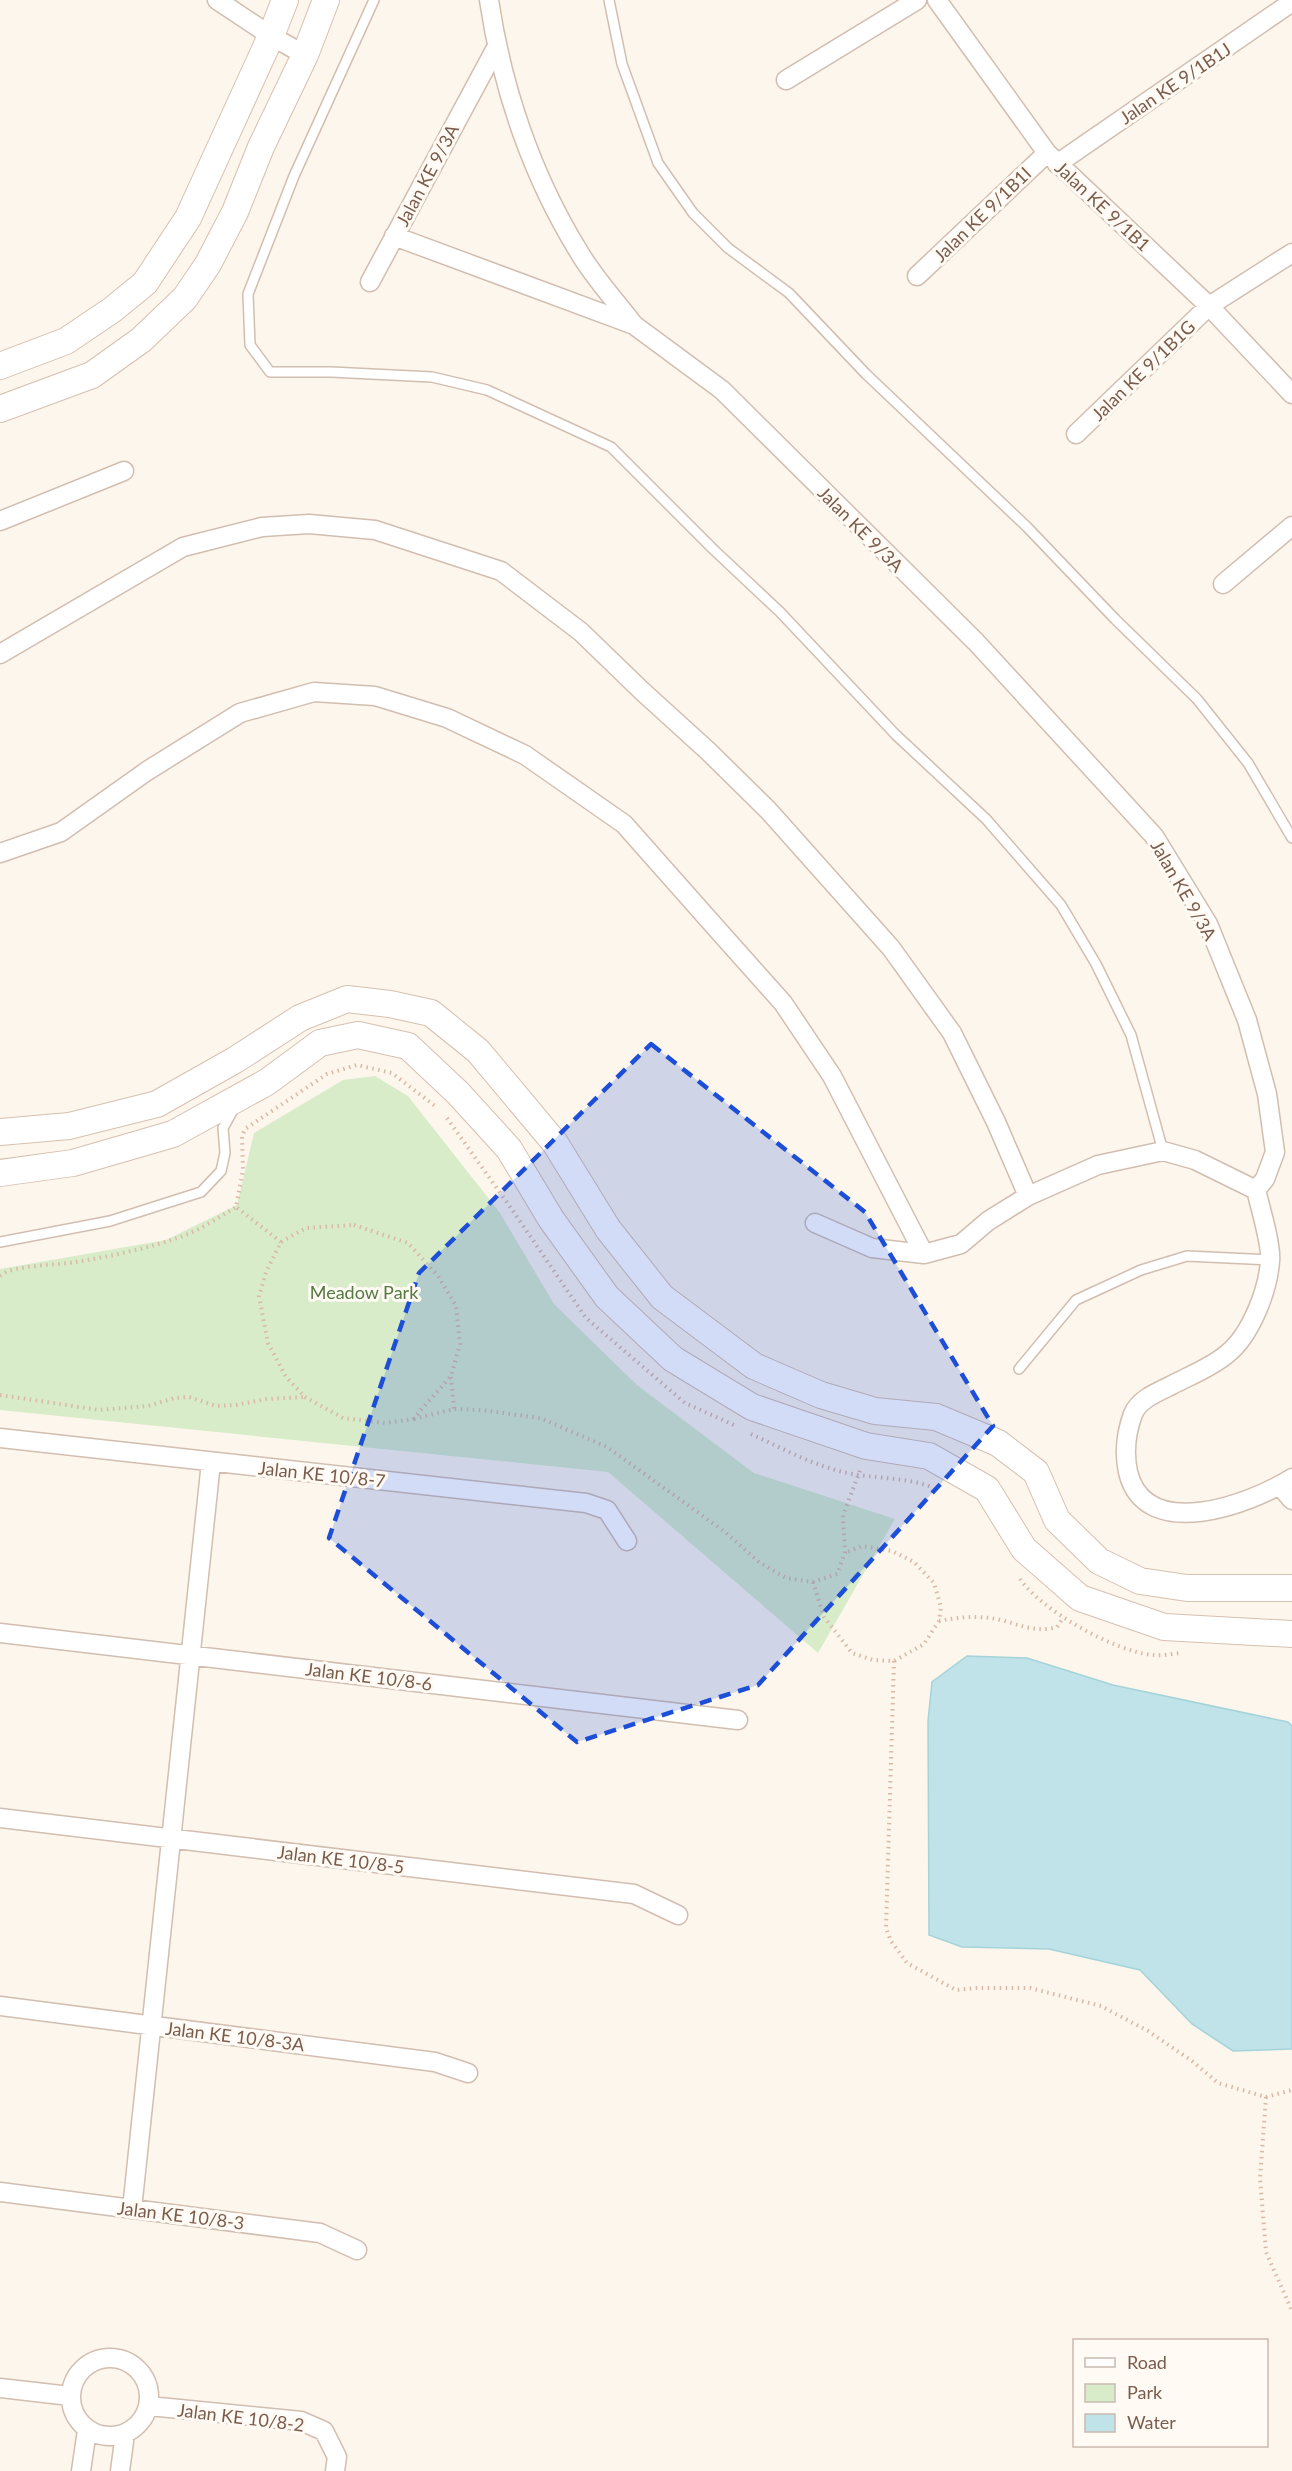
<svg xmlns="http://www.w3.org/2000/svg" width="1292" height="2471" font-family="Lato,sans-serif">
<rect width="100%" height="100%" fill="#fdf6ec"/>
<path fill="#d8ecc9" d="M375,1076L408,1096L500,1213L554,1304L637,1385L754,1473L895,1519L818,1653L608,1472L0,1410V1269L166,1240L237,1205L254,1133L343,1080Z"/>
<path fill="#bfe3e8" stroke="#a5d3da" stroke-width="1.5" d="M967,1656L1027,1658L1113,1685L1288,1722L1292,1726V2049L1233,2051L1192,2024L1140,1970L1049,1949L962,1947L929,1935L928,1721L932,1682Z"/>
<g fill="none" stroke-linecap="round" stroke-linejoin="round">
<g stroke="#d1beb0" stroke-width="12">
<path id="lane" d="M374,0L294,176L248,294L250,345L270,372H331L432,377L487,390L611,447L713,549L780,612L896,735L986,819L1061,905L1096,964L1131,1035L1163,1151
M609,0L622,64L658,163L693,213L728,248L789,293L866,374L1027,527L1115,619L1197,699L1248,763L1292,838
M0,1242L110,1221L201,1192L221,1171L225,1153L223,1128L233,1110
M1019,1369L1076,1300L1141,1270L1187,1256L1271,1260"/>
</g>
<g stroke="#d1beb0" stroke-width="21">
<path id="street" d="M217,0L271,36L305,55
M489,0C502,88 532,176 579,252C594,278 616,301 634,325
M937,0L1047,153L1209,306L1292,394
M786,80L917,0
M1057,164L1292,2
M394,236L634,325L722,390L976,642L1154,836L1208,924L1247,1020L1267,1094L1275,1152L1265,1179L1256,1190C1260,1206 1272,1247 1270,1261C1268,1290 1251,1335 1227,1354C1212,1367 1189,1376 1172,1385C1158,1392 1139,1399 1133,1414C1126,1433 1124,1453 1128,1472C1145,1544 1251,1504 1292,1478
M917,276L1047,153
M370,282L496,48
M1076,434L1209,306L1292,253
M0,521L124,471
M1223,584L1292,526
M0,654L183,547L262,527L309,524L375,530L501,571L581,632L642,691L708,751L768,810L891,948L952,1033L996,1122L1028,1196
M0,853L61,832L147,771L240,713L314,692L375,696L447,718L525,755L624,824L717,929L783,1003L832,1076L924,1254
M815,1223L872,1248L924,1254L961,1244L988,1221L1028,1196L1098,1165L1163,1151L1195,1160L1256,1190
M0,1438L586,1503L607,1510L627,1541
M1280,1486L1292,1500
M0,1633L738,1720
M0,1818L634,1894L678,1915
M0,2006L435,2062L468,2073
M0,2192L320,2233L357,2250
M132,2209L211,1462
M71 2397a39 39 0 1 1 78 0a39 39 0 1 1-78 0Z
M0,2388L70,2396
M149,2406L301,2421L324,2431L337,2457L335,2471
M81,2471L87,2430
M120,2471L125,2434"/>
</g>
<g stroke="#d6c0b0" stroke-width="28">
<path id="secondary" d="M0,366L66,341L112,310L145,283L188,218L271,36L285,0
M0,409L92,375L141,340L185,298L208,264L235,212L261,147L305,55L326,0
M0,1132L69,1126L157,1104L235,1060L300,1018L347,999L390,1004L431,1013L478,1051L555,1143L608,1229L662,1297L754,1366L821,1395L875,1411L936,1417L998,1443L1036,1472L1057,1520L1099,1561L1140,1581L1187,1588H1292
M0,1173L73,1163L173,1134L267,1082L320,1043L358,1035L408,1046L458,1093L509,1149L551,1219L607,1297L673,1359L752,1407L866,1446L929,1456L987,1489L1024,1549L1080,1598L1164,1627L1292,1634"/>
</g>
<path stroke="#d9b8a5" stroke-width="4" stroke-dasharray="1.5 4.5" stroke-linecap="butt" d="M447,1118L513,1211L586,1318L685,1403L734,1425
M354,1225L408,1243L438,1276L456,1306L460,1344L451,1376L413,1419L386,1423L343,1418L305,1397L286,1377L268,1343L259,1296L266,1272L281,1242L306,1228Z
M281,1242L236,1207L243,1170L242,1136L245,1129L327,1074L357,1065L392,1073L435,1106
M0,1276C11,1265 59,1265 76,1262C112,1256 150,1248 183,1236C202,1229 219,1217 236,1207
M451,1377L454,1409
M0,1395L99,1410L148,1406L174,1398L189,1397L216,1406L236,1405L267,1399L304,1397
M414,1419L454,1409L481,1410L540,1418L607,1447L725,1532L759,1562L786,1578L813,1582L837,1574L845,1553L843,1515L861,1468
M751,1434C786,1450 821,1470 859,1475C885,1479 907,1478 932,1487
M1020,1579C1041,1610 1115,1652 1153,1655C1162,1656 1172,1654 1181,1653
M813,1582L824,1617L852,1653L873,1660L894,1661L924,1644L939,1621L941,1607L934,1583L914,1562L892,1551L862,1546L845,1553
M939,1621C959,1617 980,1615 1001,1620C1020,1625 1036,1633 1057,1627L1063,1618
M894,1661L886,1928L891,1941L907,1963L956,1990L976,1988H1030L1101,2006L1148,2031L1192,2061L1218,2083L1266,2097L1292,2090
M1266,2097L1260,2178L1266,2252L1292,2311"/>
<use href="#lane" stroke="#fff" stroke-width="9"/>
<use href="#street" stroke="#fff" stroke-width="18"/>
<use href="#secondary" stroke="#fff" stroke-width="26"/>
</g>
<path fill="#1d4ed8" fill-opacity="0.2" stroke="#1d4ed8" stroke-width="4.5" stroke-dasharray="12 8" stroke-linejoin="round" d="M651,1044L865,1212L993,1426L758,1685L577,1742L329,1538L419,1273Z"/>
<g text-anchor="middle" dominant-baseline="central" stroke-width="6" stroke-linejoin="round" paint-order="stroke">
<g font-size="18" fill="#7a5c4d" stroke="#fffaf3">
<text transform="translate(1175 83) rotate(-34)">Jalan KE 9/1B1J</text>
<text transform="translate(427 175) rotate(-62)">Jalan KE 9/3A</text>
<text transform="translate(1103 206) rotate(43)">Jalan KE 9/1B1</text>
<text transform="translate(982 214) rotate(-44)">Jalan KE 9/1B1I</text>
<text transform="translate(1143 370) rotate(-44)">Jalan KE 9/1B1G</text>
<text transform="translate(861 529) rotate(45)">Jalan KE 9/3A</text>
<text transform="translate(1184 890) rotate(60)">Jalan KE 9/3A</text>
<text transform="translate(322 1474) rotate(6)">Jalan KE 10/8-7</text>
<text transform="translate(369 1676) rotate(7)">Jalan KE 10/8-6</text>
<text transform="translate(341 1859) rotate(7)">Jalan KE 10/8-5</text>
<text transform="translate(235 2036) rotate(7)">Jalan KE 10/8-3A</text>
<text transform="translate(181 2215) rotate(7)">Jalan KE 10/8-3</text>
<text transform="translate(241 2417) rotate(7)">Jalan KE 10/8-2</text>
</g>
<g font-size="18" fill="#537a41" stroke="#fffaf3">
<text x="364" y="1292">Meadow Park</text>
</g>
</g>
<rect x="1073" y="2339" width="195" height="108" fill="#fffaf3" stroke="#cabbb1" stroke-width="1.5"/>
<rect x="1085" y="2358" width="30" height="9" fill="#ffffff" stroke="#cabbb1" stroke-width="1.5"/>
<text x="1127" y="2369" font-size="18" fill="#7a5c4d">Road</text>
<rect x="1085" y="2384" width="30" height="18" fill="#d8ecc9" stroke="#cabbb1" stroke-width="1.5"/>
<text x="1127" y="2399" font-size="18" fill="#7a5c4d">Park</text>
<rect x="1085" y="2414" width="30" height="18" fill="#bfe3e8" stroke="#cabbb1" stroke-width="1.5"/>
<text x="1127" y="2429" font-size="18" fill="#7a5c4d">Water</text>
</svg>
